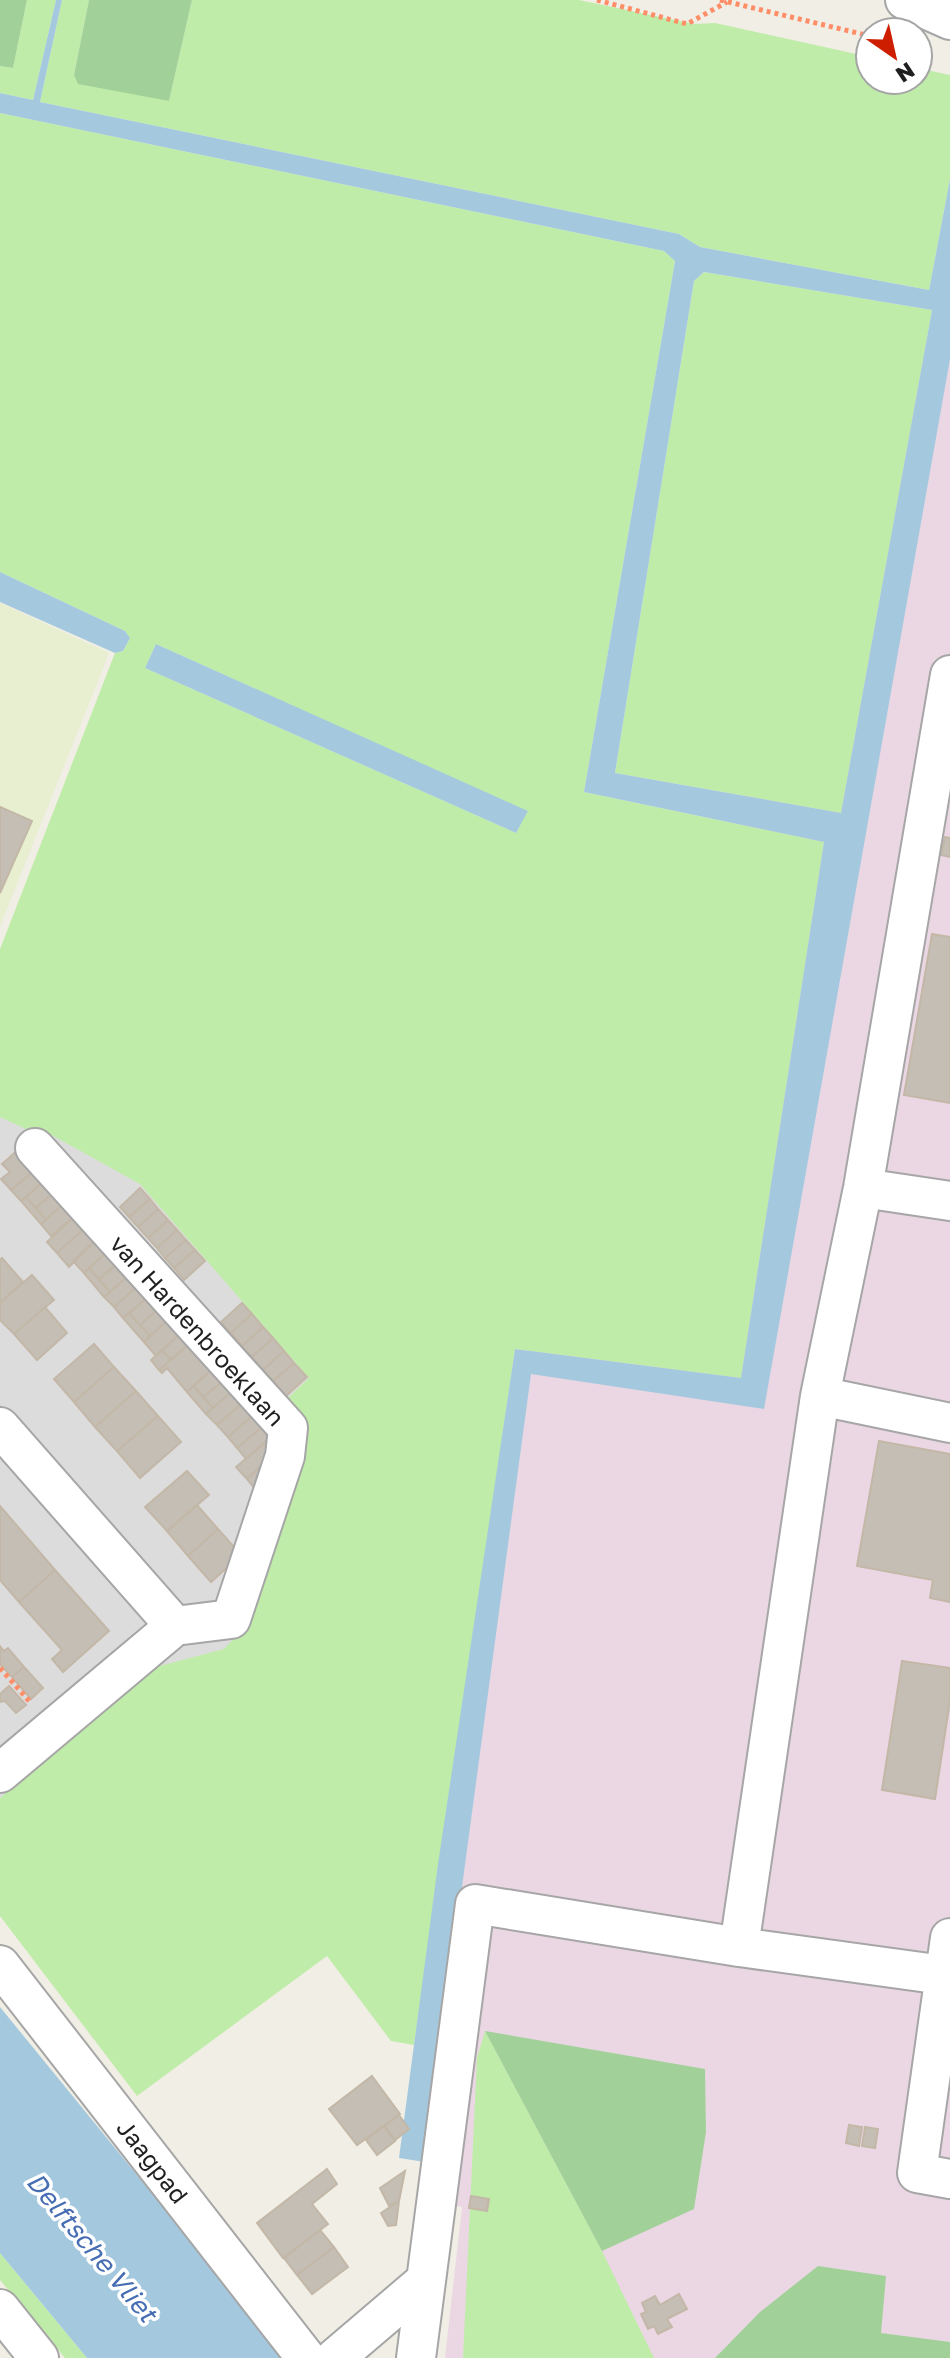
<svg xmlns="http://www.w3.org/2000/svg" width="950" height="2358" font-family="'Golos Text',sans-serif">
<rect width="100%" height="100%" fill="#f0eee5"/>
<path fill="#dddcdc" d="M0,1089L266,1198L340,1322L247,1650L0,1822Z"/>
<path fill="#ead7e3" d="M950,283V2358H445L462,2207L420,2201L523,1359Z"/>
<path fill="#e8efd0" d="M0,603L109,653L0,927Z"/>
<path fill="#c0eca9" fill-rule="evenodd" d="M27,0H56L33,100L0,93V66L13,68Z
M62,0H89L74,75L169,101L192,0H579L694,24L715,23L870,57V80H918V68L950,75V179L929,290L700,247L679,234L40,102Z
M0,113L664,251L675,261L584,792L824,842L741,1378L515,1349L414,2045L391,2041L327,1956L137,2096L0,1916V1798L152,1668L224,1649L240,1632L299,1419L288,1398L309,1378L140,1184L48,1133L43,1137L0,1117V949L115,653L123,651L130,638L125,631L0,572ZM156,644L527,812L516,833L145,668Z
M704,272L932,310L841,813L615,773L694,281Z
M485,2031L602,2251L654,2358H463L477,2058Z
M0,2253L87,2358H65L0,2280Z"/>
<path fill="#a1d198" d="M0,0H27L13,68L0,66Z
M89,0H192L169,101L78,84L74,75Z
M485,2031L705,2069L706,2132L694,2209L602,2251Z
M818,2266L886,2276L881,2333L950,2342V2358H715L760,2312Z"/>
<path fill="#a4c9df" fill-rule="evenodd" d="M56,0H62L40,102L679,234L700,247L929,290L950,179V359L764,1409L531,1374L425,2162L399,2158L438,1864L515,1349L741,1378L824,842L584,792L675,261L664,251L0,113V93L33,100ZM704,272L932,310L841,813L615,773L694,281Z
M0,572L125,631L130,638L123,651L115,653L0,602Z
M156,644L528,811L516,833L145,668Z
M0,2007L265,2332L285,2358H87L0,2253Z"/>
<path fill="#c5beb4" stroke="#c3b7a7" stroke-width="2" d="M0,807L32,821L0,893Z
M945,837L950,838V857L941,855Z
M932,934L950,937V1103L904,1095Z
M19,1149L36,1169L11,1190L1,1179L10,1172L2,1164Z
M36,1169L45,1180L21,1201L11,1190Z
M45,1180L55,1191L36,1208L26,1197Z
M140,1188L150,1199L129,1217L120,1207Z
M55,1191L65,1202L46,1220L36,1208Z
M26,1197L46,1220L41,1224L21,1201Z
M150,1199L158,1209L138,1227L129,1217Z
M65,1202L76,1215L51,1236L41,1224Z
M158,1209L168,1220L148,1238L138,1227Z
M76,1215L86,1227L57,1253L47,1242Z
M168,1220L177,1230L157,1248L148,1238Z
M86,1227L97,1239L69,1267L57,1253Z
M177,1230L186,1240L165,1258L157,1248Z
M97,1239L108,1251L84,1273L73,1261Z
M186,1240L195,1250L174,1268L165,1258Z
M195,1250L205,1261L184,1280L174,1268Z
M108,1251L118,1263L99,1279L89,1268Z
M2,1258L23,1282L0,1303V1260Z
M118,1263L129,1275L110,1292L99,1279Z
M89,1268L110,1292L104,1297L84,1273Z
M32,1275L54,1300L14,1334L0,1320V1303Z
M129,1275L138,1286L114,1307L104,1297Z
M138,1286L148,1297L123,1318L114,1307Z
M148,1297L158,1309L140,1325L129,1313Z
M242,1303L252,1314L231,1333L221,1322Z
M45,1307L67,1333L37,1360L14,1334Z
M158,1309L168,1320L150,1336L140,1325Z
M129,1313L150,1336L144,1342L123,1318Z
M252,1314L263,1327L242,1346L231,1333Z
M168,1320L180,1334L156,1356L144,1342Z
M263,1327L273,1338L252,1357L242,1346Z
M180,1334L189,1344L171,1360L162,1350Z
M273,1338L284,1351L263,1370L252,1357Z
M94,1344L114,1367L74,1402L54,1379Z
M189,1344L211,1370L187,1392L167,1368L162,1373L159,1370Z
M162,1350L171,1360L159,1370L151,1360Z
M284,1351L294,1363L273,1381L263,1370Z
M294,1363L307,1377L286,1396L273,1381Z
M114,1367L136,1391L95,1427L74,1402Z
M211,1370L222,1382L203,1397L194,1386Z
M222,1382L231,1392L213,1408L203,1397Z
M194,1386L213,1408L206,1414L187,1392Z
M136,1391L158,1416L117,1451L95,1427Z
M231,1392L241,1404L217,1425L206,1414Z
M241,1404L252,1416L228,1437L217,1425Z
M158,1416L181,1442L140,1478L117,1451Z
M252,1416L262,1427L237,1448L228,1437Z
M262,1427L271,1437L246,1459L237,1448Z
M271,1437L280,1448L247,1479L236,1467Z
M879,1441L950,1454V1602L930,1598L933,1580L857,1566Z
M266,1462L255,1489L247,1479Z
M187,1471L209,1495L167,1531L145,1507Z
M197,1505L218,1529L188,1556L167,1531Z
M0,1506L55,1570L19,1602L0,1580Z
M218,1529L241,1555L211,1582L188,1556Z
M55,1570L109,1631L63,1672L52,1659L62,1650L19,1602Z
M0,1646L4,1651L8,1648L24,1667L12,1677L0,1664Z
M902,1661L950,1668V1701L935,1799L882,1790Z
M24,1667L43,1688L31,1699L12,1677Z
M9,1686L26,1705L16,1713L5,1701L0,1702V1694Z
M372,2076L400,2114L357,2145L329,2109Z
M399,2115L409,2129L395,2140L385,2126Z
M849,2125L862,2127L859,2146L846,2143Z
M384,2126L395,2141L377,2155L366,2140Z
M865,2127L878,2129L875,2148L862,2146Z
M327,2169L337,2184L312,2204L328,2224L283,2258L257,2223Z
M405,2171L399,2201L389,2206L380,2188Z
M471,2196L489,2199L487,2211L469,2208Z
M399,2201L396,2225L388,2226L381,2213Z
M320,2230L334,2247L297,2275L284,2258Z
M334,2247L348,2267L312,2294L297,2275Z
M679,2294L687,2309L667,2319L672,2327L658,2334L654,2326L648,2329L641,2314L646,2312L642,2303L655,2296L660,2305Z"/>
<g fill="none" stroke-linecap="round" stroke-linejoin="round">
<g stroke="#a6a6a6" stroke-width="42">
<path id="minor" d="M905,0L950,20
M35,1148L288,1428L285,1456L231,1619L175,1626
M863,1188L950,1201
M820,1396L950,1423
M0,1427L175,1626L0,1773
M950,1938L917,2173L950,2179
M739,1947L820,1396L863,1188L950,675
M0,1965L306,2358
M0,2309L39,2358
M335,2358L423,2283
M416,2358L475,1904L739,1947L950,1976"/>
</g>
<path stroke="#ff8d68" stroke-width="5" stroke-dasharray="4 4" stroke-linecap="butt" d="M597,0L687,24L727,2
M720,0L870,36
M0,1668L30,1702"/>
<use href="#minor" stroke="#fff" stroke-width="38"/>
</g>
<g text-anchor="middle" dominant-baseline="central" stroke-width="7" stroke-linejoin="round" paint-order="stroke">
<g font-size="24" fill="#1f1f1f" stroke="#fff">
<text transform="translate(198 1330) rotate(48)">van Hardenbroeklaan</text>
<text transform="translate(153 2161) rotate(52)">Jaagpad</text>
</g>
<g font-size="26" font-style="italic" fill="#476db3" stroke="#fff">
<text transform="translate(92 2247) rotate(50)">Delftsche Vliet</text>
</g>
</g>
<g transform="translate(894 56) rotate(146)"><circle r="38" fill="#ffffff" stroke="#a5a5a5" stroke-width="2"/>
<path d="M0-6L14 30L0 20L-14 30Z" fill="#ce1e00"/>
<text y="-12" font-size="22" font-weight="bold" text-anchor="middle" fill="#1f1f1f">N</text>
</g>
</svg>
